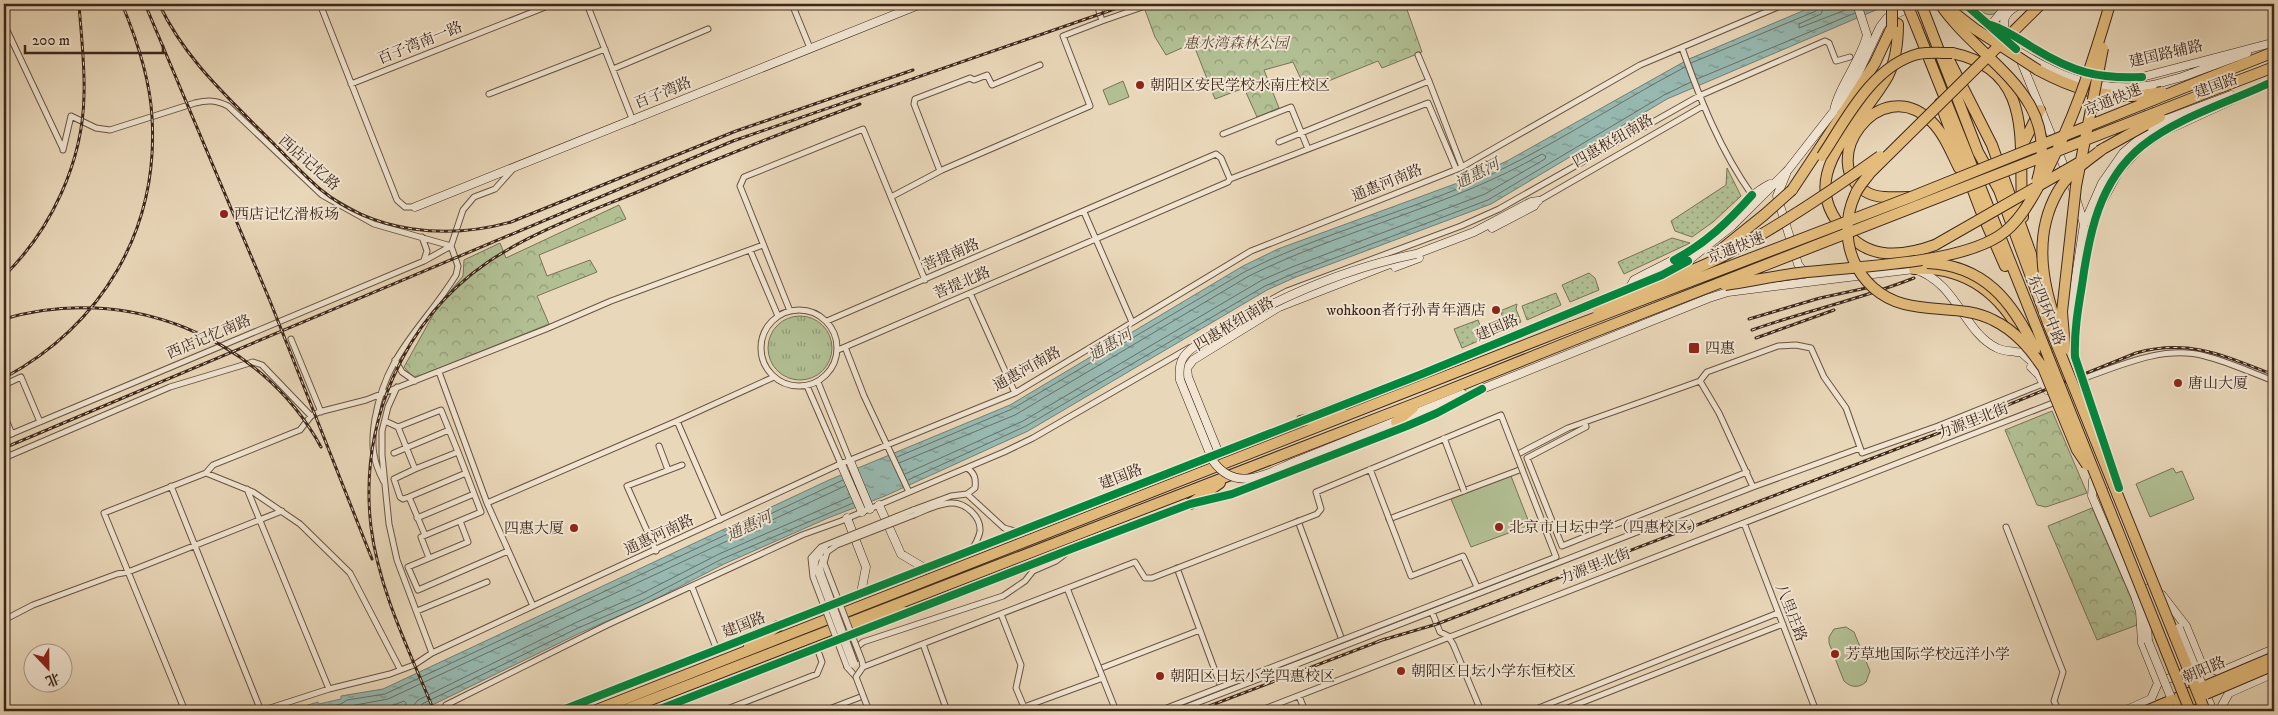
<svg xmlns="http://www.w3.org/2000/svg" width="2278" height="715" font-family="'IM FELL DW Pica','Noto Serif SC',serif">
<defs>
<pattern id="grass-tufts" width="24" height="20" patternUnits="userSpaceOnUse" patternTransform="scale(1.25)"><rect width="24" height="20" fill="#b1bf93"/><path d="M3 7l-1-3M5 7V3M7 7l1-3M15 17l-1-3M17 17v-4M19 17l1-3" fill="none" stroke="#919b77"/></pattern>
<pattern id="park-crowns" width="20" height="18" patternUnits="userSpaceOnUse" patternTransform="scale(1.25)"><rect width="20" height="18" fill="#b1bf93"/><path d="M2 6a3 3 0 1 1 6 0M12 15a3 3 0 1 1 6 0" fill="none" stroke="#919b77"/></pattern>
<pattern id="garden-dots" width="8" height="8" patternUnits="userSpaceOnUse" patternTransform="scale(1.25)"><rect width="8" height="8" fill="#b1bf93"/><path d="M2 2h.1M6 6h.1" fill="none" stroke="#919b77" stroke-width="1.8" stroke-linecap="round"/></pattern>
<pattern id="water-ripples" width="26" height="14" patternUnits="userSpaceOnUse" patternTransform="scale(1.25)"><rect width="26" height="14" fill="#97b9b1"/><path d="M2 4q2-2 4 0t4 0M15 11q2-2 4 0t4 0" fill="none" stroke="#7c968f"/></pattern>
</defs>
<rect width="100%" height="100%" fill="#e9d7b9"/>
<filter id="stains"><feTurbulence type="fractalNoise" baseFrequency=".004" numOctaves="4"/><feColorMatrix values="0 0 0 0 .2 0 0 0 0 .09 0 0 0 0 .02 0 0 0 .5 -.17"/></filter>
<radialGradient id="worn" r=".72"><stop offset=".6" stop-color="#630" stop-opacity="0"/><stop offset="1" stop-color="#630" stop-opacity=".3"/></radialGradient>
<path fill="url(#grass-tufts)" stroke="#777357" d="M768 348a32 32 0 1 1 64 0a32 32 0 1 1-64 0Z"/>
<path fill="url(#park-crowns)" stroke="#777357" d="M1164,4H1405L1422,52L1382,68L1378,61L1306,90L1293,62L1264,70L1279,108L1257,117L1244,88L1215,99L1193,43L1166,55L1155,37L1145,10Z
M1972,4H2006C1992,20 1986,16 1972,4Z
M619,205L626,219L539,255L547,276L590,260L597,272L537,296L549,324L414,378L404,367L438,306L463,276L464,260L500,243L506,258Z
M2052,411L2087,493L2046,507L2037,505L2005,430Z
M2092,508L2137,612V625L2097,640L2048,526Z"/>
<path fill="url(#garden-dots)" stroke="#777357" d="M1727,168L1741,196L1713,222L1692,237L1675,231L1671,221L1726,185Z
M1672,238L1690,243L1624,274L1618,262Z
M1589,273L1595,278L1599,290L1570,302L1562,285Z
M1556,293L1561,305L1527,320L1522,306Z
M1517,304L1516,309L1521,322L1508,328L1500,311Z
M1478,320L1485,338L1462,348L1454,329Z"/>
<path fill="#b1bf93" stroke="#777357" d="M1123,81L1129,97L1109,105L1103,90Z
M2173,468L2176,473L2182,471L2194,499L2150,517L2136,484Z
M1511,476L1530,525L1471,547L1451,499Z
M1846,627L1854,632L1870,671L1866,682C1859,688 1851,688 1844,681L1829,643V637L1834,629Z"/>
<path fill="url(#water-ripples)" stroke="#737f75" d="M1819,4H1890L1667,99L1491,204L1296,277L1267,290L1028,431L885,496L828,518L724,564L646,604L580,633L420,711H288L318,702L319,704L341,699V696L383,689L829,480L1010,405L1243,266L1278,249L1463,181L1507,161L1689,59Z"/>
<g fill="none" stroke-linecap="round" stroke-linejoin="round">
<path stroke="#6a7066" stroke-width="1" d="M1825,4L1821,14L1799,24V28L1853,7
M1691,63L1816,11L1819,4
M1697,79L1855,13
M897,457L1012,409L1246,271C1316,236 1392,216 1465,186C1542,154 1611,106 1685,67
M899,463L1015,415L1249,276C1344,229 1450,207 1542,154L1546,156L1545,159L1485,194L1292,267L1262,280L1023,421L905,474
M908,480L1026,426L1265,286L1295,273L1488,200L1664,95L1691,82
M304,711L341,704L347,700L385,694L843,480
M339,711L350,706L388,699L845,486
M366,711L389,707L404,701L406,703L405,711
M413,711L414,705L418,700L575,623L641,594L719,554L850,497
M419,711L422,704L578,628L643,600L722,559L853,503"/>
<g stroke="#685342" stroke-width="7">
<path id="street" d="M320,4L397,200L405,207H415
M587,4L633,121
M792,4L810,48
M1097,4L1102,21L1151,4
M4,24L63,149
M1682,48C1700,99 1720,150 1752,195
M1418,55L1429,81
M613,69L708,29
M351,84L553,4
M489,94L605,49
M1223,134L1291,107L1308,149
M1279,142L1429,81L1462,167
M63,150L71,116L96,128L110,130L195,103C208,100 216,100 228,106L322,195L374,224L451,246L458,266L456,275C423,328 386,353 375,419C371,444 372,460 384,482
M940,171L914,104L915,99L970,78L974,80L987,75L992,85L1040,65
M1230,179L1428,103L1456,169
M891,197L942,170L1090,106L1063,36L1102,21
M1538,201L1703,106
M1084,212L1132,322
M422,237L427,251L424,260
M750,250L778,316
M970,293L1015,393
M761 348a38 38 0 1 1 76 0a38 38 0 1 1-76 0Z
M790,311L740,186L744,177L863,129L925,280
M1239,317L1287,291L1461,226L1499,209L1699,96L1825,41L1829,43L1836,61L1850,57
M827,321L1216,154L1221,158L1230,179L1228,182L838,350
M291,339L321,412
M845,347L864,396L909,492
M395,360L402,372L415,381
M439,372L487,503
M2082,379C2121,365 2164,345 2205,356C2229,362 2252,373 2274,381
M1700,381L1719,413L1753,487
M818,382L850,461
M4,385L21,377L40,422
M807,386L841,464
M397,387L388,407L382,431V455L389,524L397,560L432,653
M4,415L12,434
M385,421L398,427L415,469L458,452L441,410L398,427
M677,421L774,377
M1585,422L1586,427L1527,458L1562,546L1747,472
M4,437L424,261L451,246L463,210L474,197L495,189L512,170
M659,446L668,470
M394,453L449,430
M1520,453L1568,428L1700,381L1707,372L1778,346L1796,345L1811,348L1824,377L1846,408L1862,453L1938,426L2045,383
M4,458L170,387L253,362L262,365L311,416
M967,468C975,473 976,479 975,488L967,494
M206,473L213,465L300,430L311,416L319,412L366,400L546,329L611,301L763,245
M171,486L261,711
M247,489L329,689
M409,497L403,499L400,497L394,479L415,469
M913,510L951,496L967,494L1004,528L1018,532
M914,515C926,510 939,503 952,503C966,503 981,517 980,531C979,538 975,544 972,550
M417,518L474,494
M1389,519L1522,469
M460,521L468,542L408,567L418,590L508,551
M1298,521L1342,640
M1744,523L1816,711
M2006,527L2063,672L2054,701L2059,711
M425,535L409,497L466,473
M656,551L627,486L682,465
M429,558L421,537L481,512L458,452
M1177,568L1221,687
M692,587L717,650
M533,606L487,503L677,421L720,520
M417,611L487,582
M1432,612L1440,632L1448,636L1453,644L1481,711
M4,620L33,605L117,574L128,572L282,511
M851,652L863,642L1003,596L1025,581L1033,571L1056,561L1065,554
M847,667L856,677
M1099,669L1200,630
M1299,696L1305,711
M1036,703L1039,711
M185,711L104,513L206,473L253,492L300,524L350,573L400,669
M261,711L329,689L390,674L414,665L432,653L533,606L838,465L1015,393L1251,251L1460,168L1640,65L1785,4
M449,711L446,705L607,625L802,535L841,521L1004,452L1033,438L1189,348
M722,711L817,674L822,662L817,648
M824,711L863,696
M1176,711L1753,487L1860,448
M1259,711L2053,403
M1531,711L1778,613
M1560,711L1783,624"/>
</g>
<g stroke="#3d271b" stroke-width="9">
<path id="secondary" d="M1965,4L2016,49L2072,186L2084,224
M1991,25L2008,4
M2008,40C2001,21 2002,13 2021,4
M2016,50C2056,74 2089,90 2136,87
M2153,85L2182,77L2247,53
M1837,107L1849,93L1880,27L1887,18L1918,4
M2153,119C2145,105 2142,93 2142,77L2268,44
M2167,119L2231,95
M1786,174L1777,196L1798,264L1805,274L1822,279
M415,207L921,4
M1492,228L1534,206L1536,203
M1411,256L1474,232L1531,202L1538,201
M1395,267L1419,258
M1629,289L1634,280C1660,266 1689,254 1712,236C1732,219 1746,196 1770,184
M2067,334L2084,224L2102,183L2123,153L2152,128
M2022,353L2041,370
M2031,367L2039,375L2047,390
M1315,415L1422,374L1591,305L1662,275L1688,261L1732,226L1788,170L1834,111C1838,88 1861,60 1867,35L1857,4
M1219,454L1188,377L1187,368L1193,360L1279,307L1400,260
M850,461L870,509
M1297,461L1463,394
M841,464L862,512
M2093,480L2092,496L2135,596L2140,611L2142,643L2158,683
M2117,482L2075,357L2074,334L2089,237L2096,213L2119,171L2141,147L2165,131L2274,81
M2111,491L2147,580
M879,505L901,554L926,569
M847,518L866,567L861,593
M2162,595L2186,626L2202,665
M2146,608L2148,641
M901,614L1190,504L1232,494L1407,426L1437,413L1482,389L1709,298L1728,292L1914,269C1958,283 1963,332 1997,348C2002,351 2010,351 2016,352C2031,354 2047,348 2059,338
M2220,672L2274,649
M2204,690L2213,711
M2229,693L2274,673
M560,711L1305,420
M655,711L858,631
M2124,711L2151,699
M2156,711L2151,699L2158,683L2202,665L2220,672L2229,693L2219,711"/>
</g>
<g stroke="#3d271b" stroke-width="12">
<path id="highway" d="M1921,4L1978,152L1999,190L2048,323
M1898,24C1898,42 1896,60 1888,76C1858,129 1786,180 1853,239C1876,260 1908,255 1935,245
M1916,26L2038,331
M1952,53C2040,71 2016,152 2023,217
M1947,56L1992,145L2031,254L2035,273
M2038,70C2072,88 2099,97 2138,96
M2188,86L2274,52
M2198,96L2274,67
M1940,103L1980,209L2005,266
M2023,144L2040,110
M1792,190L1847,107L1875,63L1892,27
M1910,197C1897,197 1880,199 1868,193C1814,165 1879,69 1932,122C1944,134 1951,152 1959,168
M1914,269C1966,266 2001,294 2024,339
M1301,421L1342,413
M1396,422L1413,408
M1190,504L1220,483
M854,628L905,612
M749,646L778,626
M2172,700L2203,687
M594,711L1571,327
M622,711L1419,402L1576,339
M2166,711L2206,694"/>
</g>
<use href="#street" stroke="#f1e5d2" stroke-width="5"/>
<use href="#secondary" stroke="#f1e5d2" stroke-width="8"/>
<use href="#highway" stroke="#e4bc7c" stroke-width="10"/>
<g stroke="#3d271b" stroke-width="3">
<path id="rail" d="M145,4L270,301L372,559
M159,4C183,54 216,86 255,125C277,146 297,169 320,189C373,233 447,240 511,222L736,131L913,70
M4,276C51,230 83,162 84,95C85,65 81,34 79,4
M4,319C124,283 260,335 321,447
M1749,319L1820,298L1871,287
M1752,330C1806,311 1861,299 1914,278
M1756,338L1834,310
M4,378C102,325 159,230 152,117C150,78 137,40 122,4
M4,448L733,141L1129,4
M1379,641L1437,624L1936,434L2136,353C2189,338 2225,356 2274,375
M434,711C410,652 379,591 371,527C359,425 402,321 488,262C534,231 589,212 640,191C713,160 786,131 860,104
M1196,711L1385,639"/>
</g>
<use href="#rail" stroke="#f1e5d2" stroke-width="1" stroke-dasharray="4" stroke-linecap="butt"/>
<g stroke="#685342" stroke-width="7" stroke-linecap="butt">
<path id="street-bridge" d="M1444,438L1464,491
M1370,469L1411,576L1463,556L1477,587
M826,546L816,560L815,566L852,665
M823,558L820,567L822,574L855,663
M1067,588L1116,711
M1001,614L1021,665L1016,688L1024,707L1103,678
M923,644L947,711
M847,667L813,577L811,558L821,547L913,510
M863,667L1135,562L1145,578H1152L1317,514L1321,509L1316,492L1501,415L1556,557L1159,711
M869,711L856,677L863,667L862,661L824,563L827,552L837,545L914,515"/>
</g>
<g stroke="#3d271b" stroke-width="9" stroke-linecap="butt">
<path id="secondary-bridge" d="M2136,87L2153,85
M2152,128L2167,119
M1297,461C1267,473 1237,494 1213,461L1180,380C1179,372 1179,365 1183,358C1190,346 1209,339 1220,332C1282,296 1346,268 1416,254
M2179,628L2203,687
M2148,641L2172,700"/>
</g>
<g stroke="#3d271b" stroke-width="12" stroke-linecap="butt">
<path id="highway-bridge" d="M1907,4L1916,26
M1940,4C1979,62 2063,94 2037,181
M2041,4L1870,173C1865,180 1858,187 1855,195C1835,239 1856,291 1904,304C1933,312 1966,306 1993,320C2016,331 2030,349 2044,369
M1948,8L1975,29L2038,70
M1892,27V4
M2138,96L2162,92
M2099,151L2160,117
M1822,156C1846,120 1872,66 1918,54C1929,52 1941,53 1952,53
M1935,245L2080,162
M1718,252L1764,215L1792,190
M1927,263C1984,265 2012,301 2035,349
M1725,285C1752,281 1779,275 1807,272C1860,266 1955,264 1999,236C2019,223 2031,200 2042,180C2073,123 2092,65 2110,4
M1598,311C1638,288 1683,277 1723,256C1778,227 1830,192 1880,156
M2048,323L2205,711
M1571,327L1911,197L2188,86
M2038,331L2190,711
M1576,339L2198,96
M2062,339C2044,292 2031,240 2057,193C2067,174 2087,161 2104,148
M2065,349L2062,312L2076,186L2103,48
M2042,365L2077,450L2087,465
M2203,687L2274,657
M2206,694L2274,665
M2146,711L2172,700"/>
</g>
<use href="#street-bridge" stroke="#f1e5d2" stroke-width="5"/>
<use href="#secondary-bridge" stroke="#f1e5d2" stroke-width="8"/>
<use href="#highway-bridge" stroke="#e4bc7c" stroke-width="10"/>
<g stroke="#f1e5d2" stroke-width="11">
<path id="cycleway" d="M1965,4L2016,49
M1991,25C2007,30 2020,40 2035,49C2073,72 2097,79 2142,77
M1674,260C1705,244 1728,222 1752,195
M2119,488L2075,357C2074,332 2078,309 2082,285C2089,234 2099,181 2142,146C2178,117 2232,101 2274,81
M560,711L1422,374L1662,275L1688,261
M655,711L1071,549L1190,504L1232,494L1407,426L1437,413L1482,389"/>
</g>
<use href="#cycleway" stroke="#00873e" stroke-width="8"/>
</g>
<g fill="#8f2418" stroke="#f1e5d2" stroke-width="2">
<circle cx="1140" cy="85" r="5"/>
<circle cx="224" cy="214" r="5"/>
<circle cx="1496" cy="310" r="5"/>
<rect x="1688" y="342" width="12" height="12" rx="2.5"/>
<circle cx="2178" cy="383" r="5"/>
<circle cx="1499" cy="527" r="5"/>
<circle cx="574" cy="528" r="5"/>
<circle cx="1835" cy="654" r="5"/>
<circle cx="1401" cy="671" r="5"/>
<circle cx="1160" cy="676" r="5"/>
</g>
<g text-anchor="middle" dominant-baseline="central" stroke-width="4" stroke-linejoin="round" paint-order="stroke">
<g font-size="15" fill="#3d271b" stroke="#f1e5d2">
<text transform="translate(420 43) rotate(-22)">百子湾南一路</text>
<text transform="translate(2166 54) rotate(-13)">建国路辅路</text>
<text transform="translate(2216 86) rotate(-20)">建国路</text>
<text transform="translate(663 93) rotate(-22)">百子湾路</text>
<text transform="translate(2113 100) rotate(-22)">京通快速</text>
<text transform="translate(1613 141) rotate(-30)">四惠枢纽南路</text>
<text transform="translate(309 163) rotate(41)">西店记忆路</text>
<text transform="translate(1387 183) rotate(-22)">通惠河南路</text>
<text transform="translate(1736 248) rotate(-21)">京通快速</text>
<text transform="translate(951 255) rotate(-23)">菩提南路</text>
<text transform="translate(962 283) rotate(-23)">菩提北路</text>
<text transform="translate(2046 310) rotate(68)">东四环中路</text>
<text transform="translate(1234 324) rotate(-31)">四惠枢纽南路</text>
<text transform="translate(1497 328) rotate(-23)">建国路</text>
<text transform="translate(209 337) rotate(-23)">西店记忆南路</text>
<text transform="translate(1027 369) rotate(-29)">通惠河南路</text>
<text transform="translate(1973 421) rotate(-21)">力源里北街</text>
<text transform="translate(1121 477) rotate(-21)">建国路</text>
<text transform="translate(659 535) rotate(-25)">通惠河南路</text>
<text transform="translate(1595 566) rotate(-21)">力源里北街</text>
<text transform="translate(1791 613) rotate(69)">八里庄路</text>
<text transform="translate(744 625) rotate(-21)">建国路</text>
<text transform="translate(2204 670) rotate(-23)">朝阳路</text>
</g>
<g font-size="15" font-style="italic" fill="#5a4d39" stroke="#f1e5d2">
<text x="1236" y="43">惠水湾森林公园</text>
</g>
<g font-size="15" fill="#3d271b" stroke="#f1e5d2" text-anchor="start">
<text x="1150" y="85">朝阳区安民学校水南庄校区</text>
<text x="234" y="214">西店记忆滑板场</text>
<text x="1486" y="310" text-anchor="end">wohkoon者行孙青年酒店</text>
<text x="1705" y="348">四惠</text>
<text x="2188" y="383">唐山大厦</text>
<text x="1509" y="527">北京市日坛中学（四惠校区）</text>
<text x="564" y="528" text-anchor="end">四惠大厦</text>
<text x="1845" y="654">芳草地国际学校远洋小学</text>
<text x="1411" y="671">朝阳区日坛小学东恒校区</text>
<text x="1170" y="676">朝阳区日坛小学四惠校区</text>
</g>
<g font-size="16" font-style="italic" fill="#544c40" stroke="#f1e5d2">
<text transform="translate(1477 174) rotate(-27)">通惠河</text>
<text transform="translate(1110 345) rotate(-30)">通惠河</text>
<text transform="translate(749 526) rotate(-25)">通惠河</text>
</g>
</g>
<rect width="2278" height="715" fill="none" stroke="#e9d7b9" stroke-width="20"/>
<rect x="5" y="5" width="2268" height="705" fill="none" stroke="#3d271b" stroke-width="2.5"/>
<rect x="10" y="10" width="2258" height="695" fill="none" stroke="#3d271b"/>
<g transform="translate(48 668) rotate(158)"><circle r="24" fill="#f1e5d2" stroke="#a99989"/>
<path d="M0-4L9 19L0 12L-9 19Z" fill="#8f2418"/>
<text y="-8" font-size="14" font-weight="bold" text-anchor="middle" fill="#3d271b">北</text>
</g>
<path d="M25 45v8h138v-8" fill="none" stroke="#3d271b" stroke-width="2.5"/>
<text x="32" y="45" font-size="15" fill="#3d271b" stroke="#f1e5d2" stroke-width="4" paint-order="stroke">200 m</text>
<rect width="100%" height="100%" filter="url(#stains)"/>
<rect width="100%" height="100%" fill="url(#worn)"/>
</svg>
